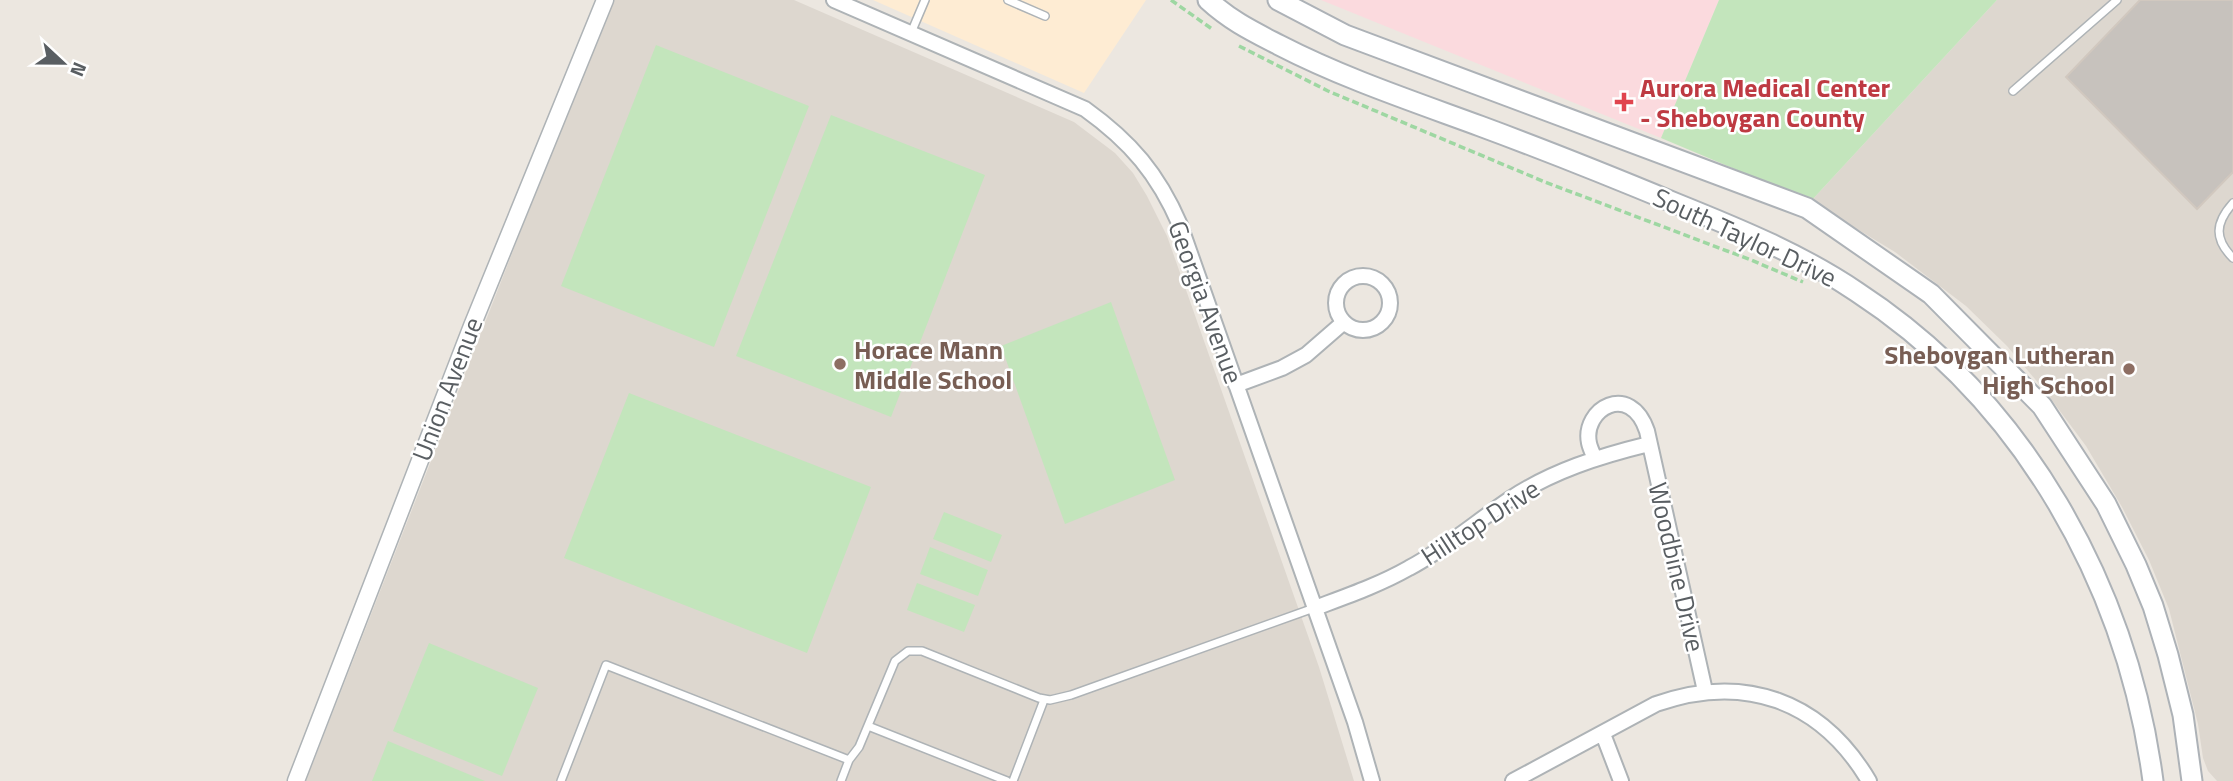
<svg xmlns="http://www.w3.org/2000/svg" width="2233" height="781" font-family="'Titillium Web',sans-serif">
<rect width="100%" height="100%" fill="#ece7e0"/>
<path fill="#feecd3" d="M873,0H1146L1084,93Z"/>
<path fill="#ddd7cf" d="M611,0H794L1074,122L1115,153L1133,173L1147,196L1167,236L1319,667L1354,781H306Z
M1997,0H2233V781H2217L2208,771L2203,758L2198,724L2169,609L2149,560L2122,507L2086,446L2045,391L2007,346L1966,306L1895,252L1811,201Z"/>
<path fill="#fbdade" d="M1321,0H1719L1661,138Z"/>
<path fill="#c3e5bc" d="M1719,0H1997L1811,201L1661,138Z
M656,45L809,106L714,347L561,286Z
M831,115L985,175L891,417L736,356Z
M1111,302L1175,480L1065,524L1001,346Z
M629,393L871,487L807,653L564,558Z
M944,512L1002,535L991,562L933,539Z
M930,547L988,570L978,596L920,574Z
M917,583L975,605L964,632L907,610Z
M429,643L538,688L502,776L393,731Z
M388,741L485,781H372Z"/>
<path fill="#c7c2bd" stroke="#d1c8bf" stroke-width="2" d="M2140,0H2233V172L2197,209L2066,77Z"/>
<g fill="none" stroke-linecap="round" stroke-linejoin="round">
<g stroke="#aeb3b6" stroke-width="10">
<path id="service" d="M1008,0L1045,16
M911,33L925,0
M2013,91L2117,0
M2233,203C2215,223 2214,239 2233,258
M868,726L1007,781
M561,781L606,665L849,760
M841,781L849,760L859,747L895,661L908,651H922L1039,698L1050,700L1071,695L1314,608
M1013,781L1044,700"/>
</g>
<g stroke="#aeb3b6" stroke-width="18">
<path id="minor" d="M834,0L1085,109C1131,142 1158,174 1180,225L1355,722L1372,781
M1336 303a27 27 0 1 1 54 0a27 27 0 1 1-54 0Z
M1236,385L1282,368L1306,355L1344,322
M1595,459C1593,454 1590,448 1589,443C1582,409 1630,381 1647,431L1705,691
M1315,608C1347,596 1379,585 1409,568C1445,549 1476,522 1510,499C1552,471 1600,456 1649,444
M1603,734L1621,781
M1513,781L1656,704C1744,673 1821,700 1869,781"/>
</g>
<g stroke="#aeb3b6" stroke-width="19">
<path id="tertiary" d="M296,781L472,326L605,0"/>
</g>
<g stroke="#adb2b7" stroke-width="23">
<path id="secondary" d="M1208,0C1231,21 1252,31 1279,45C1343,78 1412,101 1480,126C1545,150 1610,176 1675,203C1737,228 1801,254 1857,292C2024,401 2127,585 2153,781
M1278,0L1345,35L1807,208L1931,294L2042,406L2106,504L2136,565L2153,606L2168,655L2183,715L2192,781"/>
</g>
<path stroke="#9ed7a2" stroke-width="3.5" stroke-dasharray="7 3.5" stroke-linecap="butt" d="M1171,0L1212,29
M1239,46L1328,91L1545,182L1751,260L1803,282"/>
<use href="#service" stroke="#fff" stroke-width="7"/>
<use href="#minor" stroke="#fff" stroke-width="14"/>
<use href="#tertiary" stroke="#fff" stroke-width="16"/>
<use href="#secondary" stroke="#fff" stroke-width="19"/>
</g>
<path fill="#e0444e" stroke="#fff" stroke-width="2.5" d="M1620.5 91.5h7v7h7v7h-7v7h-7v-7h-7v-7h7z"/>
<g fill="#8d6e63" stroke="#fff" stroke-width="2.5">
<circle cx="840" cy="364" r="7"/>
<circle cx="2129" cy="369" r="7"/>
</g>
<g text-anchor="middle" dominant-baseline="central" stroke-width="5" stroke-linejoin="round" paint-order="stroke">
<g font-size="26" font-weight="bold" fill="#be3a42" stroke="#fff" text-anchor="start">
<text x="1640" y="87">Aurora Medical Center<tspan x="1640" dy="30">- Sheboygan County</tspan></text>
</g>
<g font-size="26" fill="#595e62" stroke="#fff">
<text transform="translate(1745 237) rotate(25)">South Taylor Drive</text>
<text transform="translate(1206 302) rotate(70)">Georgia Avenue</text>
<text transform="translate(447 389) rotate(-69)">Union Avenue</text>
<text transform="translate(1480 522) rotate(-33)">Hilltop Drive</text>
<text transform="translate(1677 567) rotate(77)">Woodbine Drive</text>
</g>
<g font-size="26" font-weight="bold" fill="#785e54" stroke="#fff" text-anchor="start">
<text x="854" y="349">Horace Mann<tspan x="854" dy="30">Middle School</tspan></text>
<text x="2115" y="354" text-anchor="end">Sheboygan Lutheran<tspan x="2115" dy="30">High School</tspan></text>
</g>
</g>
<g transform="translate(63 63) rotate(112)" stroke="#ffffff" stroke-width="5" paint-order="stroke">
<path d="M0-5L12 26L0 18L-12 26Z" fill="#595e62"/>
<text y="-10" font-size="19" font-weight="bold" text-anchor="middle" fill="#595e62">N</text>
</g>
</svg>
